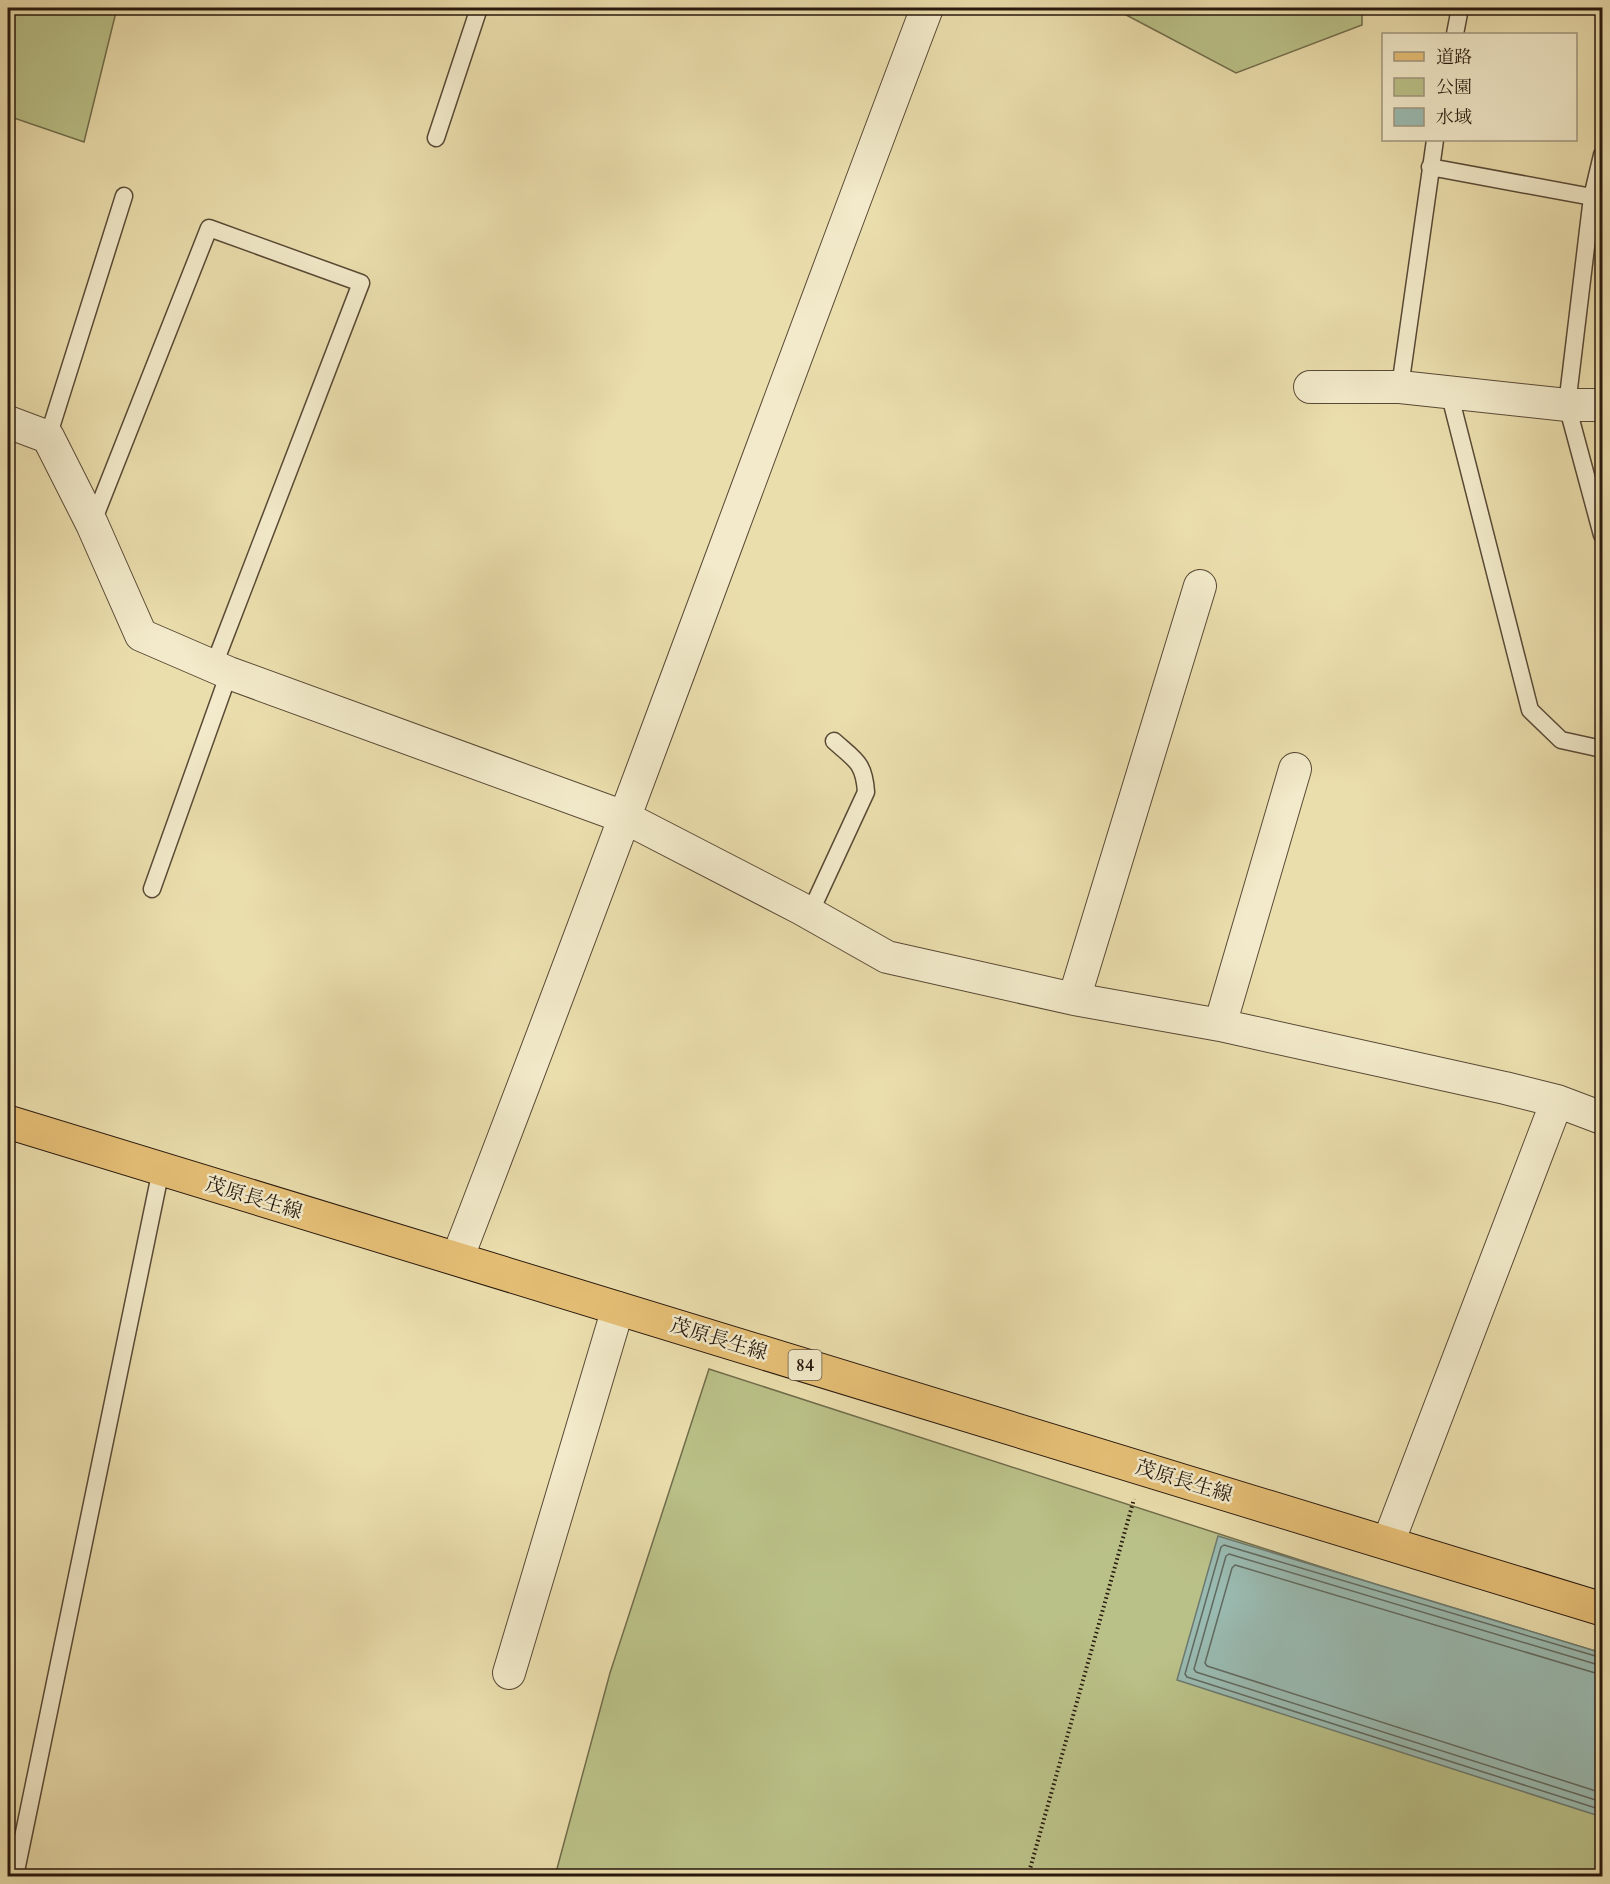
<svg xmlns="http://www.w3.org/2000/svg" width="1610" height="1884" font-family="Cardo,'Noto Serif JP',serif">
<rect width="100%" height="100%" fill="#ebdead"/>
<filter id="stains"><feTurbulence type="fractalNoise" baseFrequency=".00333" numOctaves="4"/><feColorMatrix values="0 0 0 0 .2 0 0 0 0 .09 0 0 0 0 .02 0 0 0 .5 -.17"/></filter>
<radialGradient id="worn" r=".72"><stop offset=".6" stop-color="#630" stop-opacity="0"/><stop offset="1" stop-color="#630" stop-opacity=".3"/></radialGradient>
<path fill="#bac188" stroke="#716d4b" stroke-width="1.5" d="M8,8H117L84,142L8,116Z
M1113,8H1362V25L1236,73Z
M709,1369L1377,1585L1602,1653V1876H555L610,1673Z"/>
<path fill="#9abbb2" stroke="#6c7a70" stroke-width="1.5" d="M1218,1536L1602,1653V1817L1177,1680Z"/>
<g fill="none" stroke-linecap="round" stroke-linejoin="round">
<path stroke="#616a60" stroke-width="1.5" d="M1602,1658L1224,1545L1221,1547L1185,1674L1187,1677L1602,1810
M1602,1666L1229,1554L1226,1556L1194,1669L1196,1672L1602,1802
M1602,1675L1235,1565L1232,1568L1205,1663L1207,1666L1602,1793"/>
<g stroke="#594a36" stroke-width="19">
<path id="service" d="M1455,34L1460,8
M436,138L479,8
M1602,155L1592,197L1567,405L1602,535
M1430,167L1592,197
M1400,387L1435,140
M1449,392L1530,710L1561,740L1602,749
M48,437L124,196
M92,524L209,228L361,283L214,665
M152,889L229,673
M810,913L866,792C864,762 855,760 834,741
M15,1876L158,1184V1168"/>
</g>
<g stroke="#594a36" stroke-width="34">
<path id="minor" d="M1310,387H1400L1567,405H1602
M8,422L48,437L92,524L141,635L229,673L624,817L802,909L887,957L1074,999L1220,1025L1505,1088L1557,1101L1602,1118
M1074,999L1200,586
M1220,1025L1295,769
M457,1259C618,844 769,424 927,8
M1388,1543L1557,1101
M509,1673L618,1308"/>
</g>
<g stroke="#28190e" stroke-width="35">
<path id="primary" d="M8,1122L1602,1609"/>
</g>
<path stroke="#28190e" stroke-width="4" stroke-dasharray="1.5 3" stroke-linecap="butt" d="M1028,1876L1134,1499"/>
<use href="#service" stroke="#f2eaca" stroke-width="16"/>
<use href="#minor" stroke="#f2eaca" stroke-width="32"/>
<use href="#primary" stroke="#e6bf76" stroke-width="33"/>
</g>
<g text-anchor="middle" dominant-baseline="central" stroke-width="5" stroke-linejoin="round" paint-order="stroke">
<rect fill="#f2eaca" stroke="#655846" stroke-width="1.5" x="788.5" y="1350" width="33" height="30" rx="4.5"/>
<g font-size="18" font-weight="bold" fill="#28190e">
<text x="805" y="1365">84</text>
</g>
<g font-size="20" fill="#28190e" stroke="#f2eaca">
<text transform="translate(254 1198) rotate(17)">茂原長生線</text>
<text transform="translate(719 1339) rotate(17)">茂原長生線</text>
<text transform="translate(1184 1481) rotate(17)">茂原長生線</text>
</g>
</g>
<rect width="1610" height="1884" fill="none" stroke="#ebdead" stroke-width="30"/>
<rect x="9" y="9" width="1592" height="1866" fill="none" stroke="#28190e" stroke-width="3"/>
<rect x="15" y="15" width="1580" height="1854" fill="none" stroke="#28190e" stroke-width="1.5"/>
<rect x="1382" y="33" width="195" height="108" fill="#f2eaca" stroke="#a1967f" stroke-width="1.5"/>
<rect x="1394" y="52" width="30" height="9" fill="#e6bf76" stroke="#a1967f" stroke-width="1.5"/>
<text x="1436" y="63" font-size="18" fill="#28190e">道路</text>
<rect x="1394" y="78" width="30" height="18" fill="#bac188" stroke="#a1967f" stroke-width="1.5"/>
<text x="1436" y="93" font-size="18" fill="#28190e">公園</text>
<rect x="1394" y="108" width="30" height="18" fill="#9abbb2" stroke="#a1967f" stroke-width="1.5"/>
<text x="1436" y="123" font-size="18" fill="#28190e">水域</text>
<rect width="100%" height="100%" filter="url(#stains)"/>
<rect width="100%" height="100%" fill="url(#worn)"/>
</svg>
